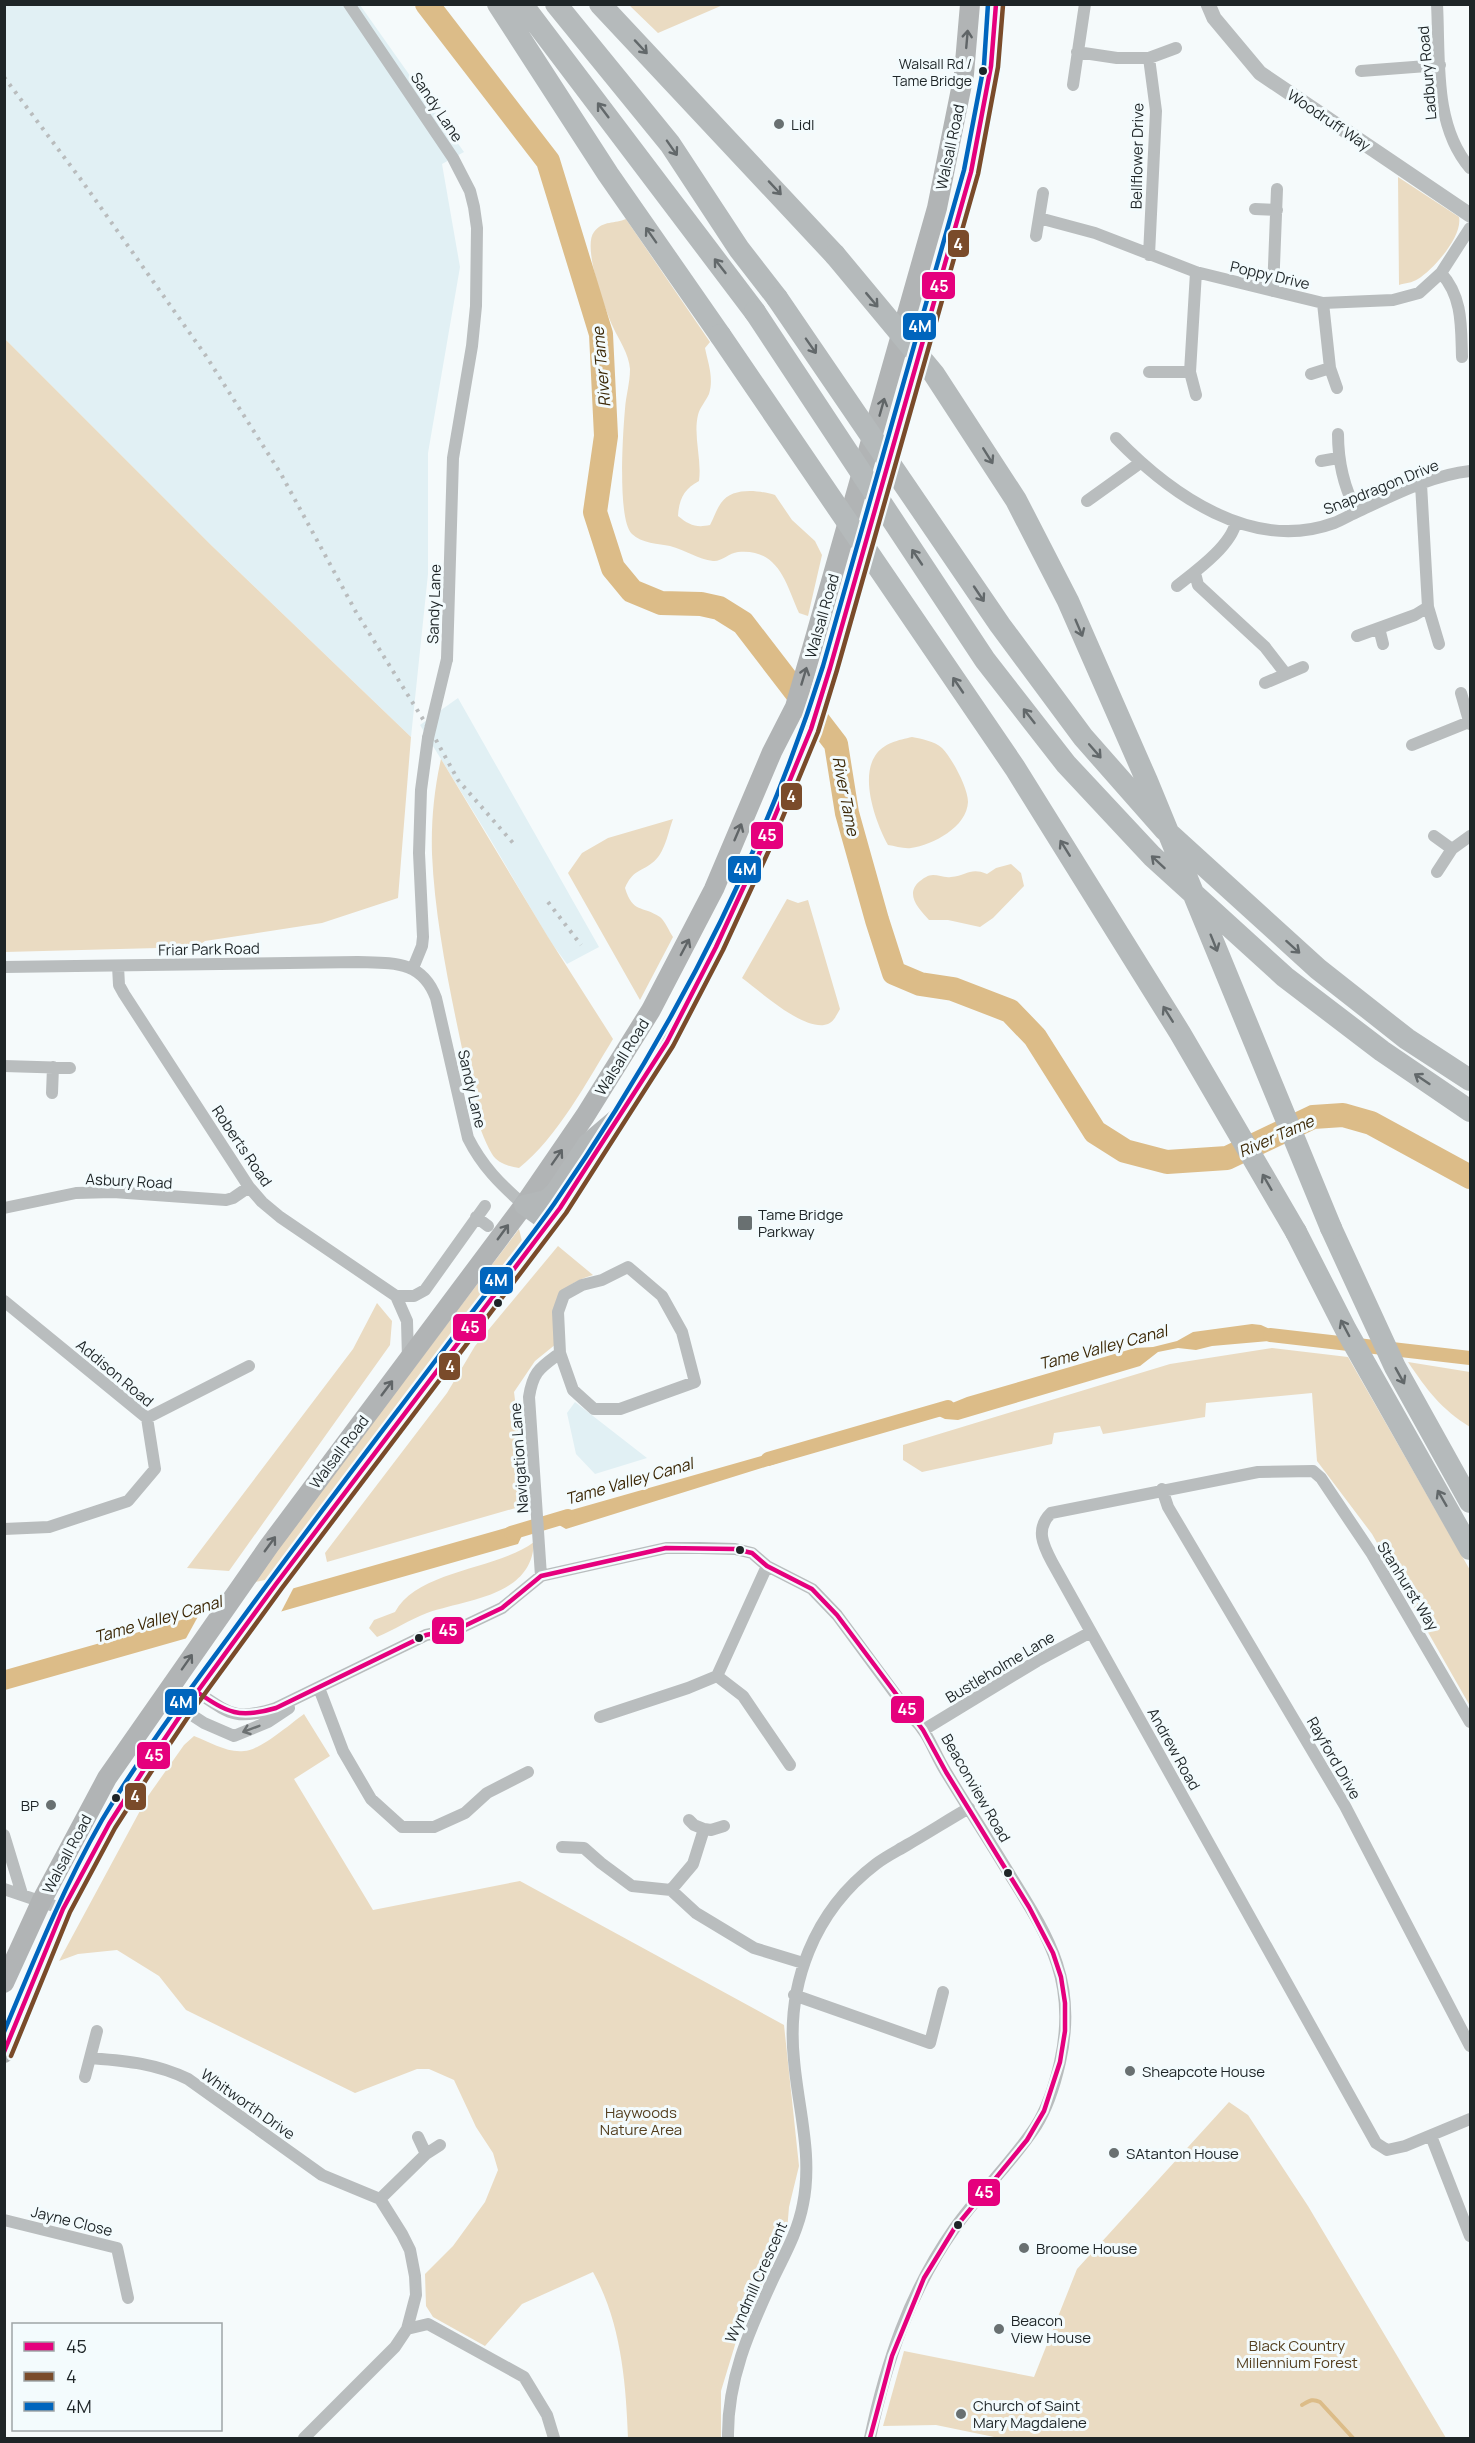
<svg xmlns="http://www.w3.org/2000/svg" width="1475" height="2443" font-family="Manrope,sans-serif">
<rect width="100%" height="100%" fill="#f5fafb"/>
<path fill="#e1f0f4" d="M4,5H360L464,152L442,164L460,267L428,453V574L411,737L211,545L5,339Z
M458,698L599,947L567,964L550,941L489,837L420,725Z
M575,1402L647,1458L595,1474L576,1454L567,1413Z"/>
<path fill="#eadbc2" d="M629,5H723L658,33Z
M1398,177L1459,217C1463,236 1433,270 1418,279C1412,283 1405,283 1399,285Z
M626,219L710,342L705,348C708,363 714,378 709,394C706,401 700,407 698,415C693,436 702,459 699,481C684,489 679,499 678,516C689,525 696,528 710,525C714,518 716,510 721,503C732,487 758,490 775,495L792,520L815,541L822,555L808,616L799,613C786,584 779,548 738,552C729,553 721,562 713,561C698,559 685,550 670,546C659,544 641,543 632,534C617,520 623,432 625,409C626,395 630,383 630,369C629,354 619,340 613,327C605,309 582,247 594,232C603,220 615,224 626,219Z
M5,339L211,545L411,737L398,898L322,923L205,941L196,947L5,952Z
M912,737C922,739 934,741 942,748C952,758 968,788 968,802C967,827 933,845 911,848C904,849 895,846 888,845C876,823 860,779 875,756C883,743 899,740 912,737Z
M441,759L548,937L613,1039C588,1080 557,1138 519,1168C510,1167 497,1163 492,1154C475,1125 471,1090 464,1058C450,991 435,922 432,854C431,822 434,790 441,759Z
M673,819C668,832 665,854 652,863C639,873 633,870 625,888C633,914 642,905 660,917C665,921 669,931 673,937L640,1000L568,873L582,853L608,838Z
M1011,864L1021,873L1024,886L993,918L980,927L948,920H929C919,909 904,894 920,881C924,878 928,875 933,875C939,875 944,878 951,877C967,876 970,867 987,874L996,868Z
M787,899L798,903L808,900L840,1009C836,1016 833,1024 824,1025C800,1028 761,992 742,978Z
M519,1229L523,1245L270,1579L251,1583Z
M558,1246L593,1275C555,1286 548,1308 556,1344L535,1361L514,1392L518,1424L519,1507L327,1562L325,1553L447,1393L475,1346Z
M377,1303L392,1321L390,1345L229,1571L187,1568L353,1349Z
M1272,1348L1348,1357L1470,1570V1706L1372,1534L1317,1461L1312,1393L1206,1403L1205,1417L1103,1434L1100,1426L1054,1433L1052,1444L922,1472L903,1460V1445L1170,1364Z
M1408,1362L1470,1372V1427C1441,1409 1427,1390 1408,1362Z
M534,1542C532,1597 467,1599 427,1613C409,1620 394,1630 377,1637L369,1628L374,1620L395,1612C417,1570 497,1570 534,1542Z
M304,1714L330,1756L294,1779L373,1910L520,1881L784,2025L799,2166L789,2207L787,2231L738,2335L721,2391V2438H628C626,2383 621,2322 593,2272L522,2304L485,2346L433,2317L426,2306L425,2274L453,2246L485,2202L498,2170L493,2153L476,2127L454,2080L429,2069H417L355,2093L186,2010L159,1976L117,1950L78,1954L59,1961L148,1796L184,1745L194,1736C210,1742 227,1753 244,1751C261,1750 290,1724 304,1714Z
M1229,2102L1248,2115L1308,2206L1446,2438H999L936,2425L883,2426L904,2351L1034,2377L1077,2269Z"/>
<path fill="#dcbc88" d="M1252,1324L1261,1325L1288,1337L1282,1340L1212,1346L1196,1350L1178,1348L1158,1352L1140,1366L958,1420L945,1419L930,1412L967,1397L1135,1348L1153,1347L1177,1341L1193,1332Z
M772,1453L783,1454L781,1462L566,1529L552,1521L561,1513Z
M513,1526L526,1527L518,1544L5,1690V1670Z"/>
<path fill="#f5fafb" d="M295,1585L280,1614L184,1642L201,1611Z"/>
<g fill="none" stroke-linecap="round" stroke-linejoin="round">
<path stroke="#dcbc88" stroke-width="4" d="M1302,2405C1309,2401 1312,2398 1320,2402L1353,2438"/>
<path stroke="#dcbc88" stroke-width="14" d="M1270,1335L1470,1358
M768,1459L948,1407
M511,1533L568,1516"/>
<path stroke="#dcbc88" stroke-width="24" d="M427,4L548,161L601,334L606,436L595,512L613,568L632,591L661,603L701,604L719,608L743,623L836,744L847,813L877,920L894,973L920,984L953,989L1010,1011L1035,1037L1095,1132L1125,1151L1167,1162L1227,1158L1313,1117L1343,1115L1371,1123L1470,1177"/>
<path stroke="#b9bdbe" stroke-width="12" d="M349,4L453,158L470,191L474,207L477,228L476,306L472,346L453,458L447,659
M1437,4C1440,59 1433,125 1470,168
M1077,52L1117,58H1149L1176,48
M1361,71L1440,65
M1073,85L1085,4
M1255,209L1277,210
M1039,218L1095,233L1196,272L1323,303L1393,300L1419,293L1441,273L1470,228
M1036,236L1043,193
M1149,255L1156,111L1149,58
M1441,273C1463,297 1461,327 1462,357
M1273,291L1277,189
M1323,303L1330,368L1337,388
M1149,372H1190
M1311,374L1330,368
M1196,395L1190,372L1196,272
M1338,434C1338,462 1343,486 1357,512
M1116,438C1170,494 1252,553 1334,523C1342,520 1350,515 1359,511C1394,495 1432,475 1470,471
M1321,461L1338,458
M1421,484L1428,607L1439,644
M1087,501L1140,463
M1195,573L1198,585L1265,647L1285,673
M1177,586C1196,571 1231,546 1236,522
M1379,628L1383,644
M1357,636L1415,615L1428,607
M1265,683L1303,667
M1461,693L1470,724
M1412,745L1469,722
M1434,836L1452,849
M1437,872L1452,849L1470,836
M118,966L119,985L124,994L249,1187L262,1202L280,1217L396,1296L407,1321L408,1359
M4,967L358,962C393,963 422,960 436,998L468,1138C482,1166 500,1184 524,1205
M413,968L422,946L423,937L419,853L421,790L428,738
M4,1066L70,1068
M52,1093L53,1067
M4,1208L76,1193L113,1192L226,1200L233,1198L249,1187
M476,1217L488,1226
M396,1296H414L425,1290L485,1206
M4,1301L147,1418L155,1469L128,1501L49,1527L4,1529
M147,1418L249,1366
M1162,1489L1168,1507L1345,1806L1470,2046
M541,1576L529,1397C533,1371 540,1368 560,1353L558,1312L564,1295L582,1285L602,1280L628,1267L662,1296L682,1332L695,1382L620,1409H594L573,1390L560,1353
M717,1676L767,1566
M173,1682L184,1710L204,1723L234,1736L268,1722L289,1708
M319,1688L343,1751L371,1799L402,1827H434L465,1813L487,1793L528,1772
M197,1692C230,1714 236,1721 276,1708L426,1635L460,1628L502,1608L541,1576L666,1548H700L735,1549L752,1553L767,1566L812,1589L837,1615L913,1718C929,1733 934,1753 946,1772C963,1800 981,1828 999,1857C1042,1928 1080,1974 1060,2062C1055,2084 1048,2107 1036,2126C1012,2163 979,2193 954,2229C909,2293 886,2363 870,2438
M600,1717L688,1688L717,1676L743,1696L790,1765
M1470,1722L1372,1554L1321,1478L1313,1471L1258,1472L1051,1513C1035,1529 1043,1545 1052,1562L1376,2143L1387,2150L1405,2146L1470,2119
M925,1729L1037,1661L1091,1632
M704,1829L711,1830L724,1826
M4,1835L22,1894
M562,1847L584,1848L601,1863L632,1886L671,1890L696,1913L754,1948L803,1963
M4,1889L63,1909
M671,1890L693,1864L704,1829L694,1825L689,1820
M794,1995L930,2043L943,1992
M90,2058C126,2061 155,2063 188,2079L322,2175L380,2199L402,2234L410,2250L415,2276L416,2295L407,2329L395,2347L304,2438
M85,2077L97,2031
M1431,2136L1470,2236
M418,2137L426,2154
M380,2199L426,2154L440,2145
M4,2220L117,2248L128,2298
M407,2329L428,2324L524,2377L547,2415L554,2438
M728,2438C727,2380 749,2331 773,2279C785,2254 798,2231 803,2204C813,2155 798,2108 794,2060C786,1984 814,1911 876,1864C885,1857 897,1851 907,1845C928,1833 948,1820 969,1808"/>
<path stroke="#b9bdbe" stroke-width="15" d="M1208,4L1214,18L1260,73L1470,215"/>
<path stroke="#b1b4b5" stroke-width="20" d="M4,1983L42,1900L107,1778L269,1546L524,1205L585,1116L651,1010L714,889L772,752L795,707L813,645L937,208L964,74L970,4
M4,2053L63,1909L109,1824L145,1768L184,1710L276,1584L560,1208L667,1042L716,947L763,845L811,729L830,668L924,342L971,172L991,66L996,4"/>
<path stroke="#b3b7b8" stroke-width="20" d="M524,1205L546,1200L555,1192L587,1144L620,1116
M524,1205L549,1223"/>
<path stroke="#b5babb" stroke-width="22" d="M498,4L608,174L720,335
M522,4L755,312
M556,4L670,144L739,249L777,298
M600,4L835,255
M1331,1228L1395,1367L1470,1502
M1296,1232L1346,1330L1470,1549"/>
<path stroke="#b9bcbd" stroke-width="4" stroke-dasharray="3 6" stroke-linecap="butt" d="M4,77L82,181L206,356L281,474L356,612L436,740L458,780L513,843
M548,902L581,945"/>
<path stroke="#b9bdbe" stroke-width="12" d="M428,738L447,659"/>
<path stroke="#b5babb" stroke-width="22" d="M835,255L934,374L1016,500L1068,601L1147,781L1331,1228
M777,298L1000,625L1083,737L1164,829L1318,969L1407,1039L1470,1080
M755,312L985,660L1066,764L1152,856L1285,977L1382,1051L1470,1111
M720,335L1015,768L1180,1033L1296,1232"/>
<g stroke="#f3fbfd" stroke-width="9">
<path id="bus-1" d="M197,1692C228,1713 239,1719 276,1708L426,1635L460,1628L502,1608L541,1576L666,1548L735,1549L752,1553L767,1566L812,1589L837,1615L923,1730L946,1772L1029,1907L1053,1953L1061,1977L1065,2003V2031L1060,2062L1044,2111L1027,2140L954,2229L924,2278L892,2356L870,2438
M4,2052L63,1909L109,1824L145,1768L184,1710L276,1584L560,1208L667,1042L716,947L763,845L811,729L830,668L971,172L991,66L996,4"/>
</g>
<g stroke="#f3fbfd" stroke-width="9">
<path id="bus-2" d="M11,2056L70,1912L115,1828L151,1772L190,1714L282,1588L566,1213L673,1046L723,950L770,848L818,732L837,670L978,174L998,67L1003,5"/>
</g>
<g stroke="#f3fbfd" stroke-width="9">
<path id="bus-3" d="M4,2032C34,1960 63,1888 102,1820C140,1756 186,1695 230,1635C304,1533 381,1433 457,1332C489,1289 523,1248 554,1204C668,1039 763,857 823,666L964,170L984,65L988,4"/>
</g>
<use href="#bus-1" stroke="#e5007d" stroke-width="4.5"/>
<use href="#bus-2" stroke="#7a4b2a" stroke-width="4.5"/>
<use href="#bus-3" stroke="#0065bd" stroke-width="4.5"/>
</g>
<defs><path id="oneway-shaft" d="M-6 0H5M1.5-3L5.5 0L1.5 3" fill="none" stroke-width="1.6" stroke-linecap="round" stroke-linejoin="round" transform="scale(1.5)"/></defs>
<g stroke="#606567">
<use href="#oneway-shaft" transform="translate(967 39) rotate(-85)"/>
<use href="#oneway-shaft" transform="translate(882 407) rotate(-74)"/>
<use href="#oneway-shaft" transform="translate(804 676) rotate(-73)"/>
<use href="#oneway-shaft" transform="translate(738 832) rotate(-67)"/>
<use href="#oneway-shaft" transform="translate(685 947) rotate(-62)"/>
<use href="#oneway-shaft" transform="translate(557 1157) rotate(-55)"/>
<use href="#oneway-shaft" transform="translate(503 1232) rotate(-54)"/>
<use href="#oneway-shaft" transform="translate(387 1388) rotate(-53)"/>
<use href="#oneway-shaft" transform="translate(270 1544) rotate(-54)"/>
<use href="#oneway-shaft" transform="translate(187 1662) rotate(-55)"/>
</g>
<g stroke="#62686a">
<use href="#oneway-shaft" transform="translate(641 47) rotate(47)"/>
<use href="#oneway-shaft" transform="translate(603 110) rotate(-127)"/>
<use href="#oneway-shaft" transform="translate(672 148) rotate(55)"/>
<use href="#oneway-shaft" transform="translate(775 188) rotate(47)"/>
<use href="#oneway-shaft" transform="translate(651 235) rotate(-125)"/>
<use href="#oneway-shaft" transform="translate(720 266) rotate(-128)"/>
<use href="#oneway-shaft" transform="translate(872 300) rotate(50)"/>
<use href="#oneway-shaft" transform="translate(811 346) rotate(55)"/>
<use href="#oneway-shaft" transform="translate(988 456) rotate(58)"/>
<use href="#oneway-shaft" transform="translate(917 557) rotate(-124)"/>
<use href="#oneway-shaft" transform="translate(979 594) rotate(56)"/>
<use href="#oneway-shaft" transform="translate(1079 628) rotate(67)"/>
<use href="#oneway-shaft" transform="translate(958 685) rotate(-124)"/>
<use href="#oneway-shaft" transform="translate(1029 716) rotate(-128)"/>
<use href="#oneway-shaft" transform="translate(1095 751) rotate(49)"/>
<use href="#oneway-shaft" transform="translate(1065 848) rotate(-122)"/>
<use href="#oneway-shaft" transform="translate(1158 862) rotate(-137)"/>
<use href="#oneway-shaft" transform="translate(1214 943) rotate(68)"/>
<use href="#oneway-shaft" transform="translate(1293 947) rotate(42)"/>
<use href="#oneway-shaft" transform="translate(1168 1014) rotate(-122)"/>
<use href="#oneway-shaft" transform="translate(1422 1079) rotate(-146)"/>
<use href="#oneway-shaft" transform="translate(1267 1182) rotate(-120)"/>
<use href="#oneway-shaft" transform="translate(1345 1328) rotate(-118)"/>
<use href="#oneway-shaft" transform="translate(1400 1376) rotate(61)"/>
<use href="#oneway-shaft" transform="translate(1442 1498) rotate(-120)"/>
</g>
<use stroke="#6c7172" href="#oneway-shaft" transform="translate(251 1729) rotate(159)"/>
<g fill="#1e2527" stroke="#f3fbfd" stroke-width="2">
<circle cx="983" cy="71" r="5"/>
<circle cx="498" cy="1303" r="5"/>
<circle cx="740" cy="1550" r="5"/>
<circle cx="419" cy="1638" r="5"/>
<circle cx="116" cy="1798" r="5"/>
<circle cx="1008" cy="1873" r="5"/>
<circle cx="958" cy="2225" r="5"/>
</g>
<g fill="#697071" stroke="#f3fbfd" stroke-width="2">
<circle cx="779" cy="124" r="6"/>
<rect x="737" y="1215" width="16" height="16" rx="3"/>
<circle cx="51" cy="1805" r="6"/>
<circle cx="1130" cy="2071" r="6"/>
<circle cx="1114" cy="2153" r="6"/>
<circle cx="1024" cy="2248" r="6"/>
<circle cx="999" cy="2329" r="6"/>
<circle cx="961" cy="2414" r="6"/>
</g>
<g text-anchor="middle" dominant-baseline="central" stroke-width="6" stroke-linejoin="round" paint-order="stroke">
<g font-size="14" fill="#1e2527" stroke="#f3fbfd" text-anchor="end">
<text x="972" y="63">Walsall Rd /<tspan x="972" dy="17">Tame Bridge</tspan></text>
</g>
<g font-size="15" fill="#1e2527" stroke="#f3fbfd">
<text transform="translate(1427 73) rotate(-95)">Ladbury Road</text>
<text transform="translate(437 107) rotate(56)">Sandy Lane</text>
<text transform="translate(1329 120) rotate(34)">Woodruff Way</text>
<text transform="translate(950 147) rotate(-78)">Walsall Road</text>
<text transform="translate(1137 156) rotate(-89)">Bellflower Drive</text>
<text transform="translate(1270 275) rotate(13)">Poppy Drive</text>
<text transform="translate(1381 487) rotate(-22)">Snapdragon Drive</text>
<text transform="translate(434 604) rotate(-88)">Sandy Lane</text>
<text transform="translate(822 616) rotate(-74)">Walsall Road</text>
<text transform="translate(209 949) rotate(-1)">Friar Park Road</text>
<text transform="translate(622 1057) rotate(-58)">Walsall Road</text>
<text transform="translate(472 1089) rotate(77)">Sandy Lane</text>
<text transform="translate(242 1146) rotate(56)">Roberts Road</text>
<text transform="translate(129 1181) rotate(3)">Asbury Road</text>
<text transform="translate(115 1373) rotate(40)">Addison Road</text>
<text transform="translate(339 1452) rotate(-53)">Walsall Road</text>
<text transform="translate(519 1458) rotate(-94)">Navigation Lane</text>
<text transform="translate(1408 1586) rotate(58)">Stanhurst Way</text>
<text transform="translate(1000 1667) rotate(-31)">Bustleholme Lane</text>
<text transform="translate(1174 1749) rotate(61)">Andrew Road</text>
<text transform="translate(1334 1758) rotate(60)">Rayford Drive</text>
<text transform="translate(976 1788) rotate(60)">Beaconview Road</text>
<text transform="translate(67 1854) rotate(-62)">Walsall Road</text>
<text transform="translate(248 2104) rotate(35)">Whitworth Drive</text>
<text transform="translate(72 2221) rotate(14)">Jayne Close</text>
<text transform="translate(756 2282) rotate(-66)">Wyndmill Crescent</text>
</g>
<g font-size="15" fill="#1e2527" stroke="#f3fbfd" text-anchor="start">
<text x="791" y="124">Lidl</text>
<text x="758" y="1214">Tame Bridge<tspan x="758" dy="17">Parkway</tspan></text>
<text x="39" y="1805" text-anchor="end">BP</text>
<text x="1142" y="2071">Sheapcote House</text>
<text x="1126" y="2153">SAtanton House</text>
<text x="1036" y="2248">Broome House</text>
<text x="1011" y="2320">Beacon<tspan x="1011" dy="17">View House</tspan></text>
<text x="973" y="2405">Church of Saint<tspan x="973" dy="17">Mary Magdalene</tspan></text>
</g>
<g font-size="15" fill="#543f1f" stroke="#f3fbfd">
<text x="641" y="2112">Haywoods<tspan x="641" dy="17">Nature Area</tspan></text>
<text x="1297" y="2345">Black Country<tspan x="1297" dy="17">Millennium Forest</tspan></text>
</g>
<g font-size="16" font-style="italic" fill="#3c2806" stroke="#f3fbfd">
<text transform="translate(601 367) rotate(-95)">River Tame</text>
<text transform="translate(846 796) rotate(79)">River Tame</text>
<text transform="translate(1276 1136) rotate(-24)">River Tame</text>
<text transform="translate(1103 1347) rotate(-15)">Tame Valley Canal</text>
<text transform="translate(629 1481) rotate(-16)">Tame Valley Canal</text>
<text transform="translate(158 1619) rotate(-16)">Tame Valley Canal</text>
</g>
</g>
<g stroke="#f3fbfd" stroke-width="2">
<rect x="947" y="229" width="23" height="29" rx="6" fill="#7a4b2a"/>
<rect x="921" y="271" width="35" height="29" rx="6" fill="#e5007d"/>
<rect x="902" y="312" width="35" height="29" rx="6" fill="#0065bd"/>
<rect x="780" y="782" width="23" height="29" rx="6" fill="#7a4b2a"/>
<rect x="750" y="821" width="34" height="29" rx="6" fill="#e5007d"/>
<rect x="727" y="855" width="35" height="29" rx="6" fill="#0065bd"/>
<rect x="479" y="1266" width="35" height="29" rx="6" fill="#0065bd"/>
<rect x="452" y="1313" width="35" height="29" rx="6" fill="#e5007d"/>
<rect x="438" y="1352" width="23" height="29" rx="6" fill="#7a4b2a"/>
<rect x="431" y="1616" width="34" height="29" rx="6" fill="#e5007d"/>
<rect x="164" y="1688" width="34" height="28" rx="6" fill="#0065bd"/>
<rect x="890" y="1695" width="35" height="29" rx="6" fill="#e5007d"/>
<rect x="136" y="1741" width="35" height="29" rx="6" fill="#e5007d"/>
<rect x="124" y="1782" width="23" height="29" rx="6" fill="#7a4b2a"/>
<rect x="967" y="2178" width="34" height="29" rx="6" fill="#e5007d"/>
</g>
<g font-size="16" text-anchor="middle" font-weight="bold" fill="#fff">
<text x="958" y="250">4</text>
<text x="939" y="292">45</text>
<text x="920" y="332">4M</text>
<text x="791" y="802">4</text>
<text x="767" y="841">45</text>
<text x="745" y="875">4M</text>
<text x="496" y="1286">4M</text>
<text x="470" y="1333">45</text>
<text x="450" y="1372">4</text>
<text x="448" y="1636">45</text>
<text x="181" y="1708">4M</text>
<text x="907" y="1715">45</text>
<text x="154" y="1761">45</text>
<text x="135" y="1802">4</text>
<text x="984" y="2198">45</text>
</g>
<rect width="1475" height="2443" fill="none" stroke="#1e2527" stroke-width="12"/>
<rect x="12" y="2323" width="210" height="108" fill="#f3fbfd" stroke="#9ea5a7" stroke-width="1.5"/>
<rect x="24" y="2342" width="30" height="9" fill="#e5007d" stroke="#9ea5a7" stroke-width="1.5"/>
<text x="66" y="2353" font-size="18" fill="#1e2527">45</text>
<rect x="24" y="2372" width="30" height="9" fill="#7a4b2a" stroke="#9ea5a7" stroke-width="1.5"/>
<text x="66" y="2383" font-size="18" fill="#1e2527">4</text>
<rect x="24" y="2402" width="30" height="9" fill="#0065bd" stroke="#9ea5a7" stroke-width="1.5"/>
<text x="66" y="2413" font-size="18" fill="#1e2527">4M</text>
</svg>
